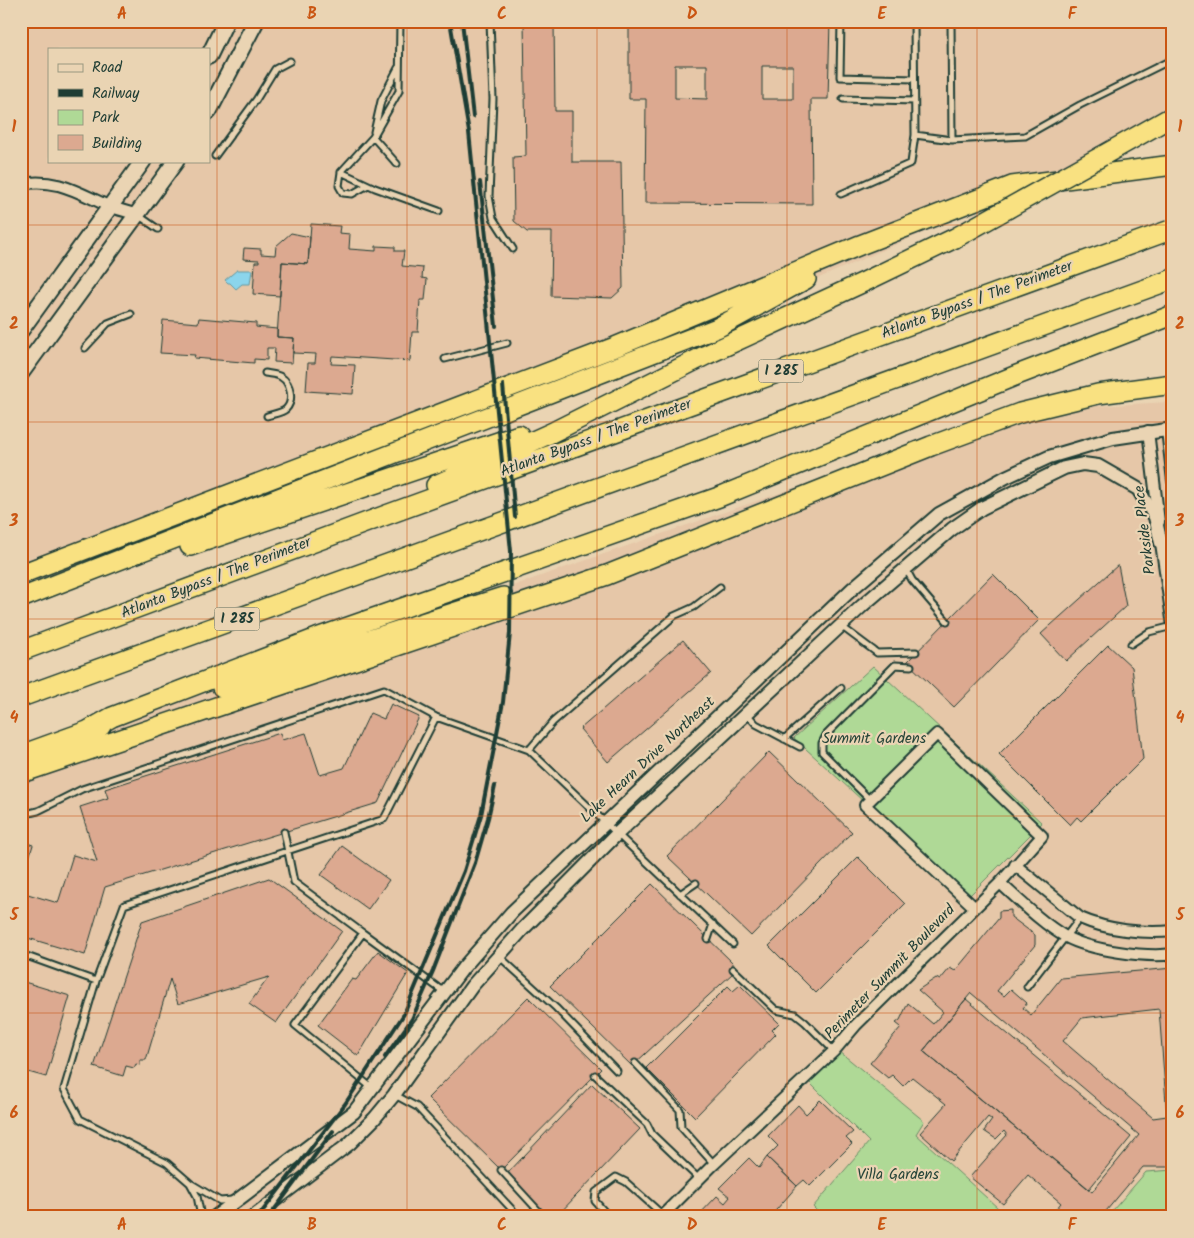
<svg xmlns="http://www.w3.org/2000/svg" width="1194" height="1238" font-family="Kalam,sans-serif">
<rect width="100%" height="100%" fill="#ead4b3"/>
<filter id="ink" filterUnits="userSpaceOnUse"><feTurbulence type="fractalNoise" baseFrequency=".02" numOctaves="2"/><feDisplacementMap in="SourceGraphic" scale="10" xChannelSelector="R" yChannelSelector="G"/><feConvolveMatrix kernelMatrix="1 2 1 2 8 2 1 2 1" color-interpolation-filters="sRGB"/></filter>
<g filter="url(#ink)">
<path fill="#e6c7a8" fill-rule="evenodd" d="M21,21H1173V110L1147,126L1005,197L695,332L21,592ZM49,49H209V161H49Z
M1169,402L1173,403V1217H21V757L900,451L1041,409Z"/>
<path fill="#afd996" stroke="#678b65" d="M21,259L28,263L21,298Z
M873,666L1042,823L968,897L794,738Z
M834,1047L924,1121L916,1134L1008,1217H823L813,1207L869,1142L804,1077Z
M1173,1170V1217H1107L1146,1172Z"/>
<path fill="#8bd5ec" stroke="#6098a2" d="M237,270H252L250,284H242L236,289L230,283H228L225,280Z"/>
<path fill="#dca990" stroke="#1f3d34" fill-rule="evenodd" d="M524,21H554L555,111H572V162H621L623,288L612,298L551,296L552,232H527L514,221L513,157L526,156Z
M629,21H830L828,99H811L812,204L645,203L646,99H629ZM675,65H707V99L675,98ZM762,66H793V99H762Z
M311,224L340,226L339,233L350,234L349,249L376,251V246L395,247V251H404L402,266L423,268L422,278L427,279L425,300H420L418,332H412L410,361L332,356L331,364L355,365L353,394L306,391L308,363H315L316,354L293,353L294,338L277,337L282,262L308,264Z
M291,233L310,237L308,264L282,262L280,296L253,294L255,262H259V260L243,259L244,248L261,249V254L275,255L276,246Z
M199,318L256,323V327L277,329V337L294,338L292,363L274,362L275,348H267V360L254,359V363L194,358L195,355L160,353L163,320L198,323Z
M1118,565L1126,606L1066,661L1041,634Z
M993,574L1039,620L954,707L907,662Z
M683,640L711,673L608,762L580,729Z
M1108,645L1132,667L1143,759L1081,821L1077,817L1070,825L999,754Z
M391,704L419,717L378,803L105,887L85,955L21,936V892L58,903L73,855L97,862L80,807L108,798L105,789L280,733L282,740L306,733L320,775L344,768L370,713L384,719Z
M769,752L852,832L751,936L667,856Z
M21,841L33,845L21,883Z
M342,846L389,880L368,909L321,875Z
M858,857L905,904L816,993L769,946Z
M269,878L342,931L276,1023L249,1004L269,977L178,1004L170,979L146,1060H140V1065L136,1064L134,1068L126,1066L123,1076L94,1067L142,921Z
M652,884L733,963V973L632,1066L550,986Z
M1011,910V917L1035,935V945L997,991L1004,996L1011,989L1027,1003L1023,1008L1031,1015L1061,978L1173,968V1167H1143L1101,1217H1049L1061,1203L1028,1175L1003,1204L970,1177L1007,1135L1004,1131L996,1139L984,1131L992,1120L988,1117L951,1161L920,1133L946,1104L912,1077L903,1086L892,1075L888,1078L870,1063L901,1027L896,1023L900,1020L908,1003L933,1024L943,1012L918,990L936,978L940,980L950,968L955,971L999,918V911ZM971,993L1139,1135L1092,1192L923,1051ZM1159,1009L1167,1116L1153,1118L1063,1041L1082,1018Z
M378,951L408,973L358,1056L318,1025L352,979L356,980Z
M21,981L70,996L46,1077L21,1070Z
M740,985L779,1023L772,1030L776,1034L695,1117L646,1068L728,986L733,991Z
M528,997L601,1069L501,1170L428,1098Z
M966,999L1131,1137L1089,1189L923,1051Z
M592,1084L640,1129L556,1217H550L506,1175Z
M820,1100L853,1132L846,1138L852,1144L810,1186L804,1180L797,1186L767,1157L778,1146L768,1136L798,1105L806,1114Z
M767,1157L797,1186L770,1217H697L717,1196L725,1203L730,1197L719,1188L749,1158L759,1168Z"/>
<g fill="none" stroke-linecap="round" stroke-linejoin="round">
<g stroke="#1f3d34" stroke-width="9">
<path id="service" d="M490,21L493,99L489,196L493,218L513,249
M841,21L840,77L914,79
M843,99L914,101
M374,132L381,101L398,68
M915,135L952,140L951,21
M373,137L397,164
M952,140L1025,136L1080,105L1173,59
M215,156L256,100L275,69L290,61
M341,172L375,188L439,211
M368,185L352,194L343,193L339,186L341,172L373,137L399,91L400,21
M841,194L911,163L915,135L914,21
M138,215L158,229
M85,348L108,323L131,314
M445,359L507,343
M265,373C270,374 277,374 281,377C291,383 294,401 286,409C282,413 273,414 267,416
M906,569L912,580L947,621
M841,626L877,653L916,652
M1131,644L1149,632L1173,626
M747,714L756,724L800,747
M784,739L841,688
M529,750L553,722L674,616L694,607L720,587
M870,800L822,752V743L826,735L895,665L911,666
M21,815L38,811L82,789L384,689L436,717L529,750L733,944
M284,832L294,882L363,933
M680,894L696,883
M708,939L713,924
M21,954L96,981
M500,957L556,1008L617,1071
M733,969L776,1010L795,1014L805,1022L834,1051
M1027,987L1080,918
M635,1063L680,1110L681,1127L714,1164
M595,1075L647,1124L652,1134L699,1179
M372,1088L295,1025L363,933L444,992
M395,1095L417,1107L519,1217
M501,1170L544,1217
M190,1183L197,1196L201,1217
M232,1200L220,1201L190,1183L167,1163L80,1119L64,1089L96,981L124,905L384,819L436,717
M609,1217L595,1201L596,1192L616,1177L626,1182L663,1215"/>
</g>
<g stroke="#1f3d34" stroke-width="14">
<path id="minor" d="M21,184C57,177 80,194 111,207C120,210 129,212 138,215
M1167,430L1173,481
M1148,431L1159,522
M1160,536L1173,626
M1015,865L1080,918C1107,930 1143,934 1173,931
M1000,883C1020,901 1043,924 1066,937C1090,950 1146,958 1173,954
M661,1217L713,1165L834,1051L856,1025L1000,883L1042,836L937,734L865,805L974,907"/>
</g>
<g stroke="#1f3d34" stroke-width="16">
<path id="tertiary" d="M215,1217L354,1112L463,968L512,912L852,589L939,514L1006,477L1049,457L1113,438L1173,429
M253,1217L349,1144L374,1119L394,1095L472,986L522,930L618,833L862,606L952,529L982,508L1064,468L1083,464L1098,466L1138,489L1155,517L1161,543"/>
</g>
<g stroke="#1f3d34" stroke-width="19">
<path id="secondary" d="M209,56L226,21
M209,111L256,21
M21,330L143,161
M21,373L176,161"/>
</g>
<g stroke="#1f3d34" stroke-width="22">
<path id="motorway" d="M1102,156L1173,116
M436,485L551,433L706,355L864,282L955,238L1007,209
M190,546L519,435
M21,574L615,347L860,245L1012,186L1173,165
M21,598L717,328L806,279
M21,651L389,514L1173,229
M222,687L503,597
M21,697L1173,279
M89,730L112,717L317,638L719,497L1017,375L1173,315
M21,755L101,726
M21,773L607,575L931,446L1020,413L1098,394L1173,384"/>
</g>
<use href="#service" stroke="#ead4b3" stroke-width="5"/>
<use href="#minor" stroke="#ead4b3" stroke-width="10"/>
<use href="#tertiary" stroke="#ead4b3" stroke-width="12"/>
<use href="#secondary" stroke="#ead4b3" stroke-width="15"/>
<use href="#motorway" stroke="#f9e181" stroke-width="19"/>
<path stroke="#1f3d34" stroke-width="4" d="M462,21L473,117
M480,182L496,326
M503,385L515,517
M385,1057L412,1019L433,971L475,863L488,818L495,786
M258,1217L345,1104L404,1014L464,871L481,815L503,702L510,633L511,551L469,132L450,21
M269,1217L333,1131"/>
<g stroke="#1f3d34" stroke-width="22" stroke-linecap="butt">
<path id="motorway-bridge" d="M1007,209L1102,156"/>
</g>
<use href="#motorway-bridge" stroke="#f9e181" stroke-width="19"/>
</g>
</g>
<path fill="none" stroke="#ca5512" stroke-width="1" stroke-opacity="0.55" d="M217,21V1217M407,21V1217M597,21V1217M787,21V1217M977,21V1217M21,225H1173M21,422H1173M21,619H1173M21,816H1173M21,1013H1173"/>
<g text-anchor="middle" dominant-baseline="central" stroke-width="4.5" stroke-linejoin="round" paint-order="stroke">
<g fill="#ead4b3" stroke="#5c6a5a" stroke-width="1">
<rect x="758.5" y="359.5" width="45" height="23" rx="4"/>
<rect x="214.5" y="607.5" width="45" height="23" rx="4"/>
</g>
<g font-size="14" font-weight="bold" fill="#1f3d34">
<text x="781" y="371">I 285</text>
<text x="237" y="619">I 285</text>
</g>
<g font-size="15" fill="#1f3d34" stroke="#ead4b3">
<text transform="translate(977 300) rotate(-20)">Atlanta Bypass / The Perimeter</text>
<text transform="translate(596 438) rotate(-20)">Atlanta Bypass / The Perimeter</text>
<text transform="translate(1145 530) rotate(-97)">Parkside Place</text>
<text transform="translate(216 578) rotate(-21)">Atlanta Bypass / The Perimeter</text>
<text transform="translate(648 760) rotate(-43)">Lake Hearn Drive Northeast</text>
<text transform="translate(890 972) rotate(-46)">Perimeter Summit Boulevard</text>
</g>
<g font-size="15" fill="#264539" stroke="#ead4b3">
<text x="874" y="739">Summit Gardens</text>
<text x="898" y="1175">Villa Gardens</text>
</g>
</g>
<rect width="1194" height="1238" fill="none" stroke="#ead4b3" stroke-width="55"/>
<rect x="48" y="48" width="162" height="115" fill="#ead4b3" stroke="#999880"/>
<rect x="58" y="64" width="25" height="8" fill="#ead4b3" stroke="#999880"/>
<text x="92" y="72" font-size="15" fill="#1f3d34">Road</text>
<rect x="58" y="89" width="25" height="8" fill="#1f3d34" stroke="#999880"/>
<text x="92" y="98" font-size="15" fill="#1f3d34">Railway</text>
<rect x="58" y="110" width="25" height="15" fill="#afd996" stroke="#999880"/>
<text x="92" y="122" font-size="15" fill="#1f3d34">Park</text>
<rect x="58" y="135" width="25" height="15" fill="#dca990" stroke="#999880"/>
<text x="92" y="148" font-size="15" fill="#1f3d34">Building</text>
<rect x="28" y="28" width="1138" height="1182" fill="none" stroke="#ca5512" stroke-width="2"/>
<g font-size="16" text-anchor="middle" font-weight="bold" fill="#ca5512">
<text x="122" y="19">A</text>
<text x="312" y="19">B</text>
<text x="502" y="19">C</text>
<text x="692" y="19">D</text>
<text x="882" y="19">E</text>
<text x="1072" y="19">F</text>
<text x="14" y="132">1</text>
<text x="1180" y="132">1</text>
<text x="14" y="329">2</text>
<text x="1180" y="329">2</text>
<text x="14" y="526">3</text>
<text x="1180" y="526">3</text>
<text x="14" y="723">4</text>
<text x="1180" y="723">4</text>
<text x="14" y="920">5</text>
<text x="1180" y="920">5</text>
<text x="14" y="1118">6</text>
<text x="1180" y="1118">6</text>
<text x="122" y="1230">A</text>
<text x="312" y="1230">B</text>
<text x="502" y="1230">C</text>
<text x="692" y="1230">D</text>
<text x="882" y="1230">E</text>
<text x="1072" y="1230">F</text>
</g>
</svg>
